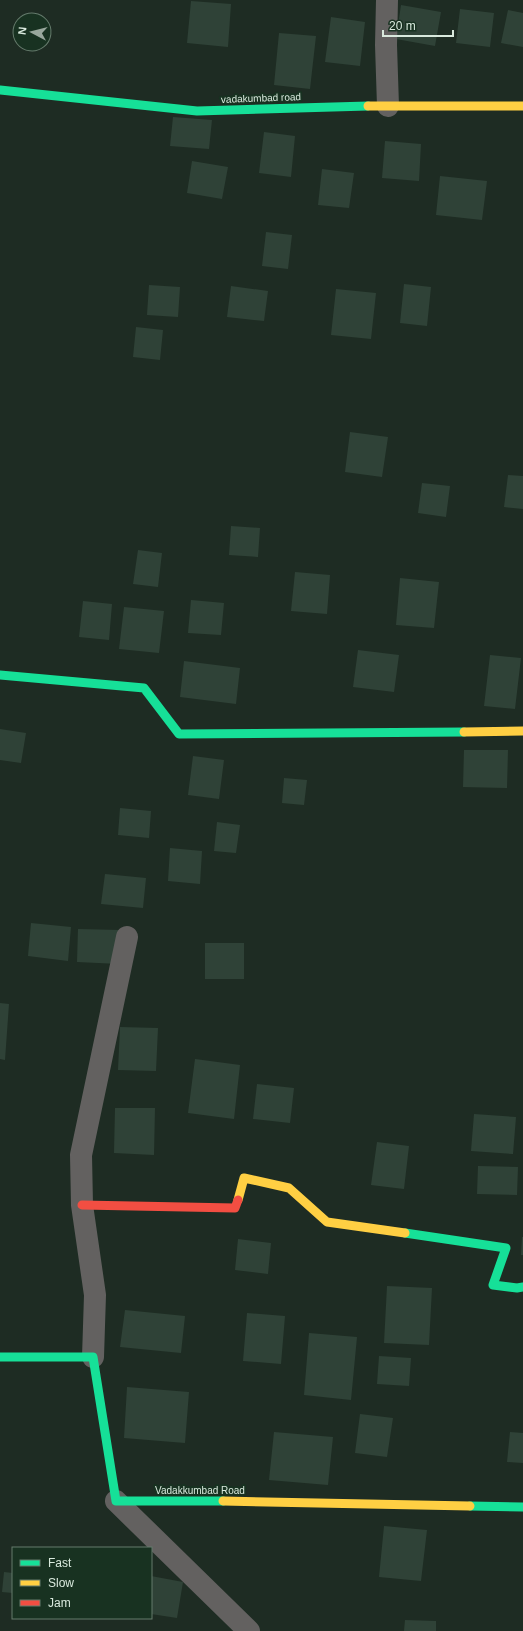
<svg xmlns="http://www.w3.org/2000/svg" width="523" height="1631" font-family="Arial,sans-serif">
<rect width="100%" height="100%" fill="#1e2c23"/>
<path fill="#2f4237" d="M191,1L231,4L228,47L187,43Z
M401,5L441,12L435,46L396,39Z
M460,9L494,13L490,47L456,43Z
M508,10L523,13V47L501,43Z
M331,17L365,22L360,66L325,62Z
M279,33L316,36L310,89L274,85Z
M173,117L212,120L209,149L170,146Z
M264,132L295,136L291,177L259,173Z
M385,141L421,144L419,181L382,178Z
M192,161L228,167L222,199L187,193Z
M322,169L354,173L349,208L318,205Z
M440,176L487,181L482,220L436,215Z
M266,232L292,235L288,269L262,266Z
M404,284L431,287L427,326L400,323Z
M149,285L180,287L178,317L147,315Z
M231,286L268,291L264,321L227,317Z
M336,289L376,293L371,339L331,335Z
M136,327L163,330L160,360L133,357Z
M350,432L388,437L382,477L345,472Z
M508,475L523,476V509L504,507Z
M422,483L450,486L446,517L418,513Z
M231,526L260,528L258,557L229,555Z
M138,550L162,553L158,587L133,584Z
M295,572L330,575L327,614L291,611Z
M400,578L439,582L434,628L396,625Z
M191,600L224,603L221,635L188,633Z
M83,601L112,604L109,640L79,637Z
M124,607L164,611L159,653L119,649Z
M358,650L399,655L394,692L353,687Z
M490,655L521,658L515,709L484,706Z
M184,661L240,668L236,704L180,697Z
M0,729L26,733L21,763L0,760Z
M464,750H508L507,788L463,787Z
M193,756L224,760L219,799L188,795Z
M284,778L307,780L304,805L282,803Z
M120,808L151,811L149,838L118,835Z
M217,822L240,825L236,853L214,851Z
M170,848L202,851L200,884L168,881Z
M105,874L146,878L143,908L101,904Z
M31,923L71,927L68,961L28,956Z
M78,929L120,930L119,964L77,962Z
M205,943H244V979H205Z
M0,1003L9,1004L5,1060L0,1059Z
M120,1027L158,1028L156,1071L118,1070Z
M195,1059L240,1065L234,1119L188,1113Z
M257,1084L294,1088L290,1123L253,1119Z
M115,1108H155L154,1155L114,1153Z
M474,1114L516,1117L513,1154L471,1151Z
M377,1142L409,1146L404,1189L371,1185Z
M478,1166L518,1167L517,1195L477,1194Z
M522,1237H523V1255H521Z
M238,1239L271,1243L268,1274L235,1270Z
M387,1286L432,1288L429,1345L384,1343Z
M125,1310L185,1316L181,1353L120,1347Z
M247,1313L285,1316L281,1364L243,1361Z
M309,1333L357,1337L351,1400L304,1395Z
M379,1356L411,1358L409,1386L377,1384Z
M127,1387L189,1392L185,1443L124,1438Z
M360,1414L393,1418L387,1457L355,1453Z
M274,1432L333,1437L328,1485L269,1480Z
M510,1432L523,1433V1463L507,1462Z
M384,1526L427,1530L421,1581L379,1577Z
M4,1572L13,1573V1593L2,1592Z
M151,1576L183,1582L177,1618L151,1614Z
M405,1620L436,1621V1631H404Z"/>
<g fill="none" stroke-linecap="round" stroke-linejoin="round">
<path stroke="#636160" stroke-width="22" d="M387,0L386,45L388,106
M93,1357L95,1295L82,1205L81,1155L127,937
M116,1501L249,1631"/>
<path stroke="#16e098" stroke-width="9" d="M0,90L197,111L368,106
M0,675L144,688L179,734L464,732
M405,1233L506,1248L493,1285L517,1288L523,1287
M0,1357H93L116,1501H223
M470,1506L523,1507"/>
<path stroke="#ffcf43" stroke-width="9" d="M368,106H523
M464,732L523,731
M238,1200L244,1178L289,1188L327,1222L405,1233
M223,1501L470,1506"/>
<path stroke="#f24e42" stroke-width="9" d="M82,1205L235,1208L238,1200"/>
</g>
<g text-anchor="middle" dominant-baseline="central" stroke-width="4" stroke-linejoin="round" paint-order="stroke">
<g font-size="10" fill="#d9e9dd" stroke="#183221">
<text transform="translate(261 98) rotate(-2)">vadakumbad road</text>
<text x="200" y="1490">Vadakkumbad Road</text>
</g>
</g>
<rect x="12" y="1547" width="140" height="72" fill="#183221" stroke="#657b6c"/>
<rect x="20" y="1560" width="20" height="6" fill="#16e098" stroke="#657b6c"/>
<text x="48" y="1567" font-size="12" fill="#d9e9dd">Fast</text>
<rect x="20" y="1580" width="20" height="6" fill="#ffcf43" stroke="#657b6c"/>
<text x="48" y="1587" font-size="12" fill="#d9e9dd">Slow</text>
<rect x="20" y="1600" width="20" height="6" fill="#f24e42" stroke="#657b6c"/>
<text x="48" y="1607" font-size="12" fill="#d9e9dd">Jam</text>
<g transform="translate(32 32) rotate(277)"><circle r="19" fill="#183221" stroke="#657b6c"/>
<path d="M0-3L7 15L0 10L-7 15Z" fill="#98a79c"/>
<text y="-6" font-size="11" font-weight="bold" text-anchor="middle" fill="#d9e9dd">N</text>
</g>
<path d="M383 30v6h70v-6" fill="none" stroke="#d9e9dd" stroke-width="2"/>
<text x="389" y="30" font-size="12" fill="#d9e9dd" stroke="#183221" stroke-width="3" paint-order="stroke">20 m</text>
</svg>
